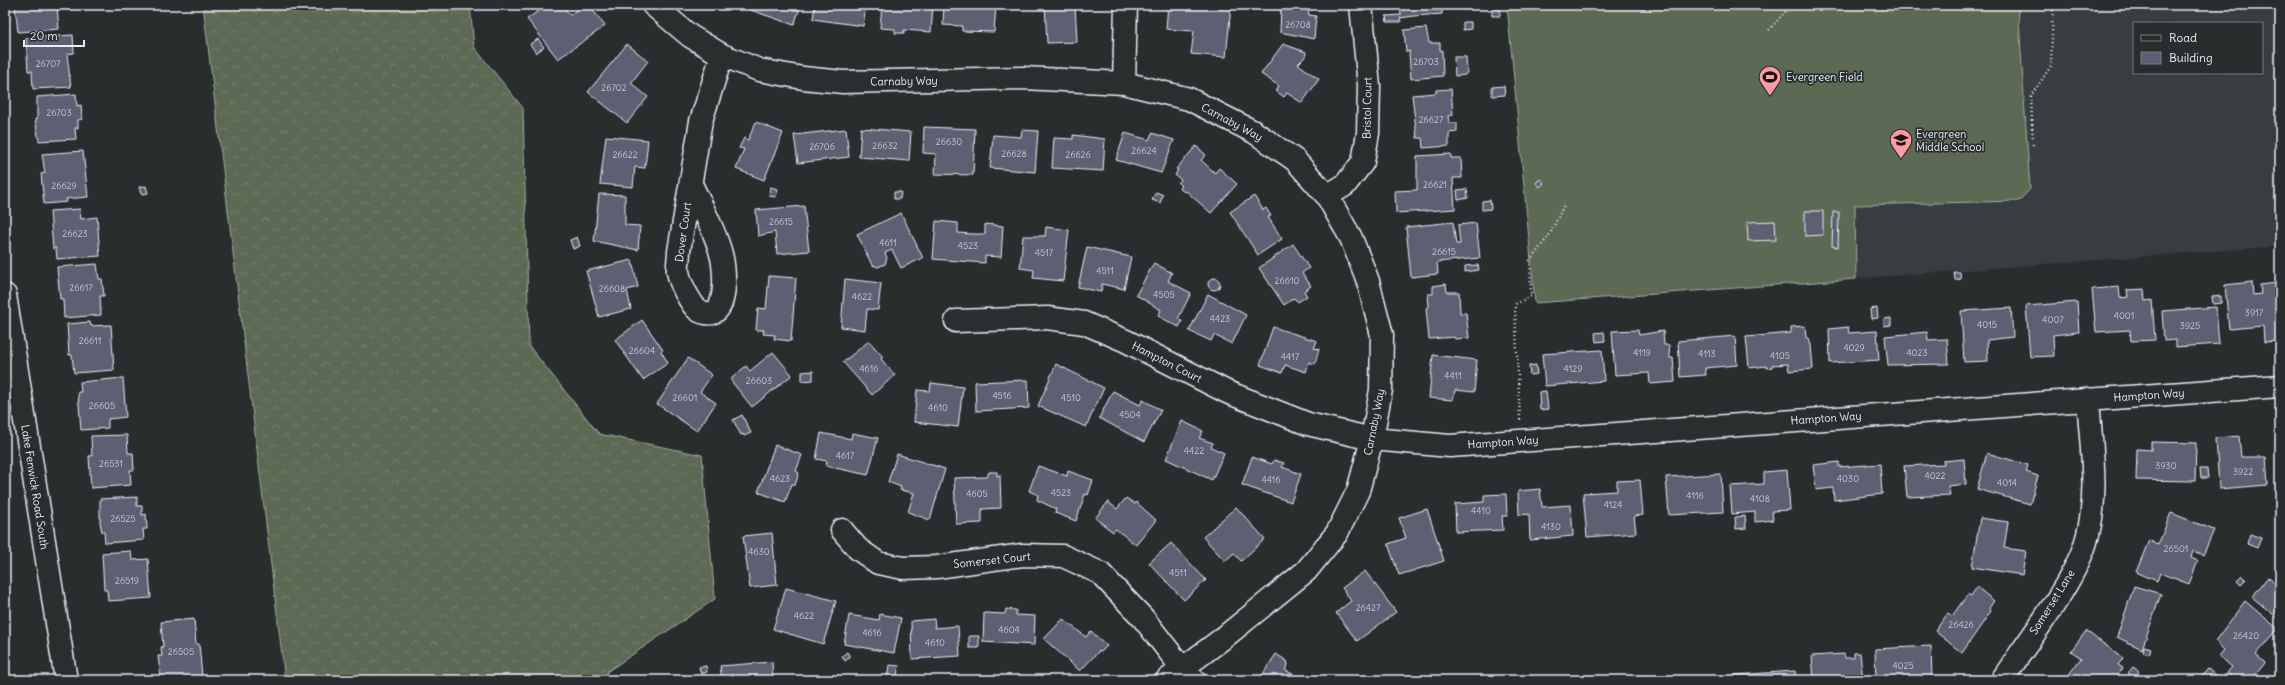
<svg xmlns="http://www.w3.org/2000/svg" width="2285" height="685" font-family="Delius,sans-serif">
<defs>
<pattern id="forest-crowns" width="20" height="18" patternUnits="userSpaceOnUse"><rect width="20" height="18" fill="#5b6a52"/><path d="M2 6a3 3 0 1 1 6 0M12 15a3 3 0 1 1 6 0" fill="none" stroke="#73806c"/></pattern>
</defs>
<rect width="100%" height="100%" fill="#2a2d2e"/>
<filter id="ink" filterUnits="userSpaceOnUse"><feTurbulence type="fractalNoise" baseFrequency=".025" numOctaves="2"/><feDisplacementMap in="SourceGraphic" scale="8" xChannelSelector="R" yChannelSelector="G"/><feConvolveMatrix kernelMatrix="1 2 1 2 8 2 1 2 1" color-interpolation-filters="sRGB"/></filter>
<g filter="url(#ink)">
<path fill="#393c43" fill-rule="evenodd" d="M1507,5H2280V246L1535,303ZM2134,23H2262V73H2134Z"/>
<path fill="url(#forest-crowns)" stroke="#a2aea5" d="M203,5H470L474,47L523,108L529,346L599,434L702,455L715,599L608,671L602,680H285Z"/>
<path fill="#5b6a52" stroke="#a2aea5" d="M1507,5H2018L2030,189L2019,201L1855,205L1856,279L1535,303Z"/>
<path fill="#5d6073" stroke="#e8f1f8" d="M15,5H62L57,6L59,29L18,32Z
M547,5H562L570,15L584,5H589L605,26L558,59L527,19Z
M746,5H801L794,25L745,8Z
M815,5H866L863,26L813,19Z
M882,5H933L931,32L904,30V33H895V29L880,28Z
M944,5H996L994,32L962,31V26L943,25Z
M1045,5H1075L1077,42L1047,43Z
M1168,5L1231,7L1226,57L1191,54L1194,31L1166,29Z
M1281,5H1307L1309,15L1316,16L1314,39L1280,32Z
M1400,5H1442V14L1414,16L1400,18L1401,22H1387L1386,16L1401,15Z
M1492,8H1500V16H1492Z
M1463,22H1471V29L1463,30Z
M1426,28L1429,43H1440V50H1442L1443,76L1411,79L1409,53L1410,51L1406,52L1404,30Z
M73,35L74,53L67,54L71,87L33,89L32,71H28L26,38Z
M538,39L544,47L536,53L530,44Z
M627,44L648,61L631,83L648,97L627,123L588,92Z
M1283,44L1306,52L1305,57L1298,64L1319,79L1302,103L1287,93L1284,97L1276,91L1279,86L1261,74Z
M1454,57H1466L1467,72L1465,75L1455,76Z
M1504,86L1505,95L1492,96V87Z
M1451,89L1453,115L1448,116L1449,123H1457V132L1449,133V146L1423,148L1422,138H1417L1412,95L1436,93V90Z
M76,94L77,106L81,105L82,119L78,120V128H75L76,139L39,141L35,119H37V97Z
M756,122L783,133L764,180L736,169L744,149L739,148L744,138L748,140Z
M924,127L975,129L973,175L935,174L936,154L923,153Z
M861,128L911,132L909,161L859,157Z
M846,129L849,157L798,163L794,135Z
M1022,130L1038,131L1035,172L990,168L993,135L1021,137Z
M1125,133L1149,140L1152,133L1174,140L1161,173L1116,160Z
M1073,135L1105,139L1103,171L1052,168L1054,138L1073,139Z
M606,136L648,140L645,168L635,167L633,187L600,184Z
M1196,146L1206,155L1201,160L1215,173L1219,168L1237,184L1211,213L1186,191L1184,192L1179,188L1181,186L1178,183L1181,180L1175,175L1178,170L1176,169Z
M83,151L88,197L66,199L67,202L44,204L41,174L45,173L42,154Z
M1451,154V158H1461L1462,178H1453L1455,209L1396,213L1395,191L1417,190V156Z
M1540,179L1544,183L1540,187L1536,183Z
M146,186L148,193L141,194L139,187Z
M770,187L778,189L776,197L769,196Z
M1467,189L1468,198L1458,200L1457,190Z
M894,192H901L900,199H894Z
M1156,192L1163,195L1160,203L1152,200Z
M599,194L625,195V225L640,226L638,250L594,241Z
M1254,196L1263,210L1266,208L1271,216L1268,217L1282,239L1258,255L1230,212Z
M1490,200L1491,209L1482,210V201Z
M804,206L809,251L777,254L775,232L758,236L756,210Z
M80,209L81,219L97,217L100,256L57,259L56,248L53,249L50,211Z
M1805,211H1823V235L1805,236Z
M1833,212H1839L1838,247L1832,246Z
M901,213L923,258L901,268L892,250L885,253L887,258L885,264L878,267L872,265L857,234Z
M936,221L958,223V233L972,234H985V224L1003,226L1001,257L985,256V263L933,259Z
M1775,221L1776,240L1748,241L1747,222Z
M1453,222L1456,244H1460L1458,225L1476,223L1480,258L1437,262L1438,274L1411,277L1406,227Z
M1046,227L1069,230L1063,281L1033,278L1034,270L1020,268L1023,236H1045Z
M577,237L580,246L573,249L570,240Z
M1293,244L1309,268L1302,273L1311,286L1304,291L1307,296L1298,302L1294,298L1284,305L1259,268Z
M1087,247L1131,257L1124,289L1102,284L1101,292L1078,287Z
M632,260L638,287L627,290L631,309L599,317L586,271Z
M1154,263L1172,273L1168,281L1191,293L1178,319L1182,321L1179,327L1158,316L1161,310L1136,295Z
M97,264L99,279H102L104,296H100L101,315L64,318L63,299H60L57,267Z
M1478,265L1479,270L1465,272V266Z
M1954,272H1960L1961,279L1955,280Z
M769,276L796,278L791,341L774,339L775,335L763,334L764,330H756L758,308L766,309Z
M1208 284a6 6 0 1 1 12 0a6 6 0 1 1-12 0Z
M845,279L881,283L878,310L867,309L865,330L841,327Z
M2252,282L2253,295L2261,294L2260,285L2277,283L2278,297H2280V341L2264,342L2263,326L2229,329L2225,285Z
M1446,284L1447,292H1459L1460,313H1466L1469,338L1455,339L1454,337L1429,339L1426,308L1429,307L1428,294H1433V286Z
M2119,287L2120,298L2128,297L2127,290L2144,289L2145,301L2152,300L2155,340L2131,341L2130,330L2096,332L2092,289Z
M1208,294L1246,315L1232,344L1214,335L1211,341L1189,331Z
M2221,296V303L2213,304L2212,297Z
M2077,302L2079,332L2053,335L2054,356L2030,357L2026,306Z
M2216,307L2219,344L2176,347V340L2164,341L2162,311Z
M1877,308L1878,318L1871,319L1870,309Z
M2011,308L2013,337L1987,340L1988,361L1964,362L1961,311Z
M1891,318V325L1884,326V319Z
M642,320L663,350L661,351L668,363L643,380L615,340Z
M90,322L91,326L111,325L114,370L74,373L72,355H69L67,324Z
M1805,326L1806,338H1809L1811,345L1813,369L1789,371L1788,364L1772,365V367L1767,368V366L1749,368L1746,337L1791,333V327Z
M1273,327L1317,341L1314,348L1319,349L1315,364L1309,362L1306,372L1285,365L1282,373L1260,365Z
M1848,327L1849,333L1877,331L1879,360L1830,363L1829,329Z
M1638,330L1639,335L1663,331L1664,345H1669L1670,358H1673L1675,382L1650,384L1649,373L1615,375L1612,331Z
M1604,332L1605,341L1596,342L1595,333Z
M1927,332L1928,340L1947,339L1949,364L1888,365L1885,336Z
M1735,336L1737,365L1705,368L1706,375L1680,377L1678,341Z
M869,341L883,357L881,359L895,375L872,395L843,362Z
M1602,350L1604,381L1545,386L1542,354Z
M773,352L792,375L752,407L732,382V378L746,366L750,371Z
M1433,355L1477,360L1474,392L1455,390L1453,400L1429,398Z
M688,358L712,375L700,392L716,403L697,431L657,404Z
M1056,364L1104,388L1086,427L1038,406Z
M1536,365L1537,374L1530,375L1529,366Z
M813,371V380L802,381V372Z
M123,378L126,417L108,419V428L81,430L78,392H81L80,382Z
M1028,380L1029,408L976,411L975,382Z
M931,383L963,387L958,427L914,422L917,390L930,391Z
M1113,391L1140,405L1143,400L1161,410L1144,442L1099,418Z
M1546,391L1548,409L1540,410L1539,392Z
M742,415L751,433L744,436L743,434L741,435L733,420Z
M1182,421L1203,431L1199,438L1213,443L1211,447L1224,453L1212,480L1166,459Z
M821,433L851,439L852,433L878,438L868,475L826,466L827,461L816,459Z
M127,435L128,453H133L134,470H130L131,485L91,488L89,456H92L91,436Z
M2239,436L2241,457H2266L2268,485L2219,489L2216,438Z
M2151,442L2196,443L2195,481L2136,480L2137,449L2151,450Z
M775,445L802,455L796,471L799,473L795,485L792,484L785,502L758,492Z
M1987,453L2028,465L2026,472L2038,476L2030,504L1977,489Z
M897,454L945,469L930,520L908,512L914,493L900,490L901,487L888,482Z
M1252,457L1272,464L1274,460L1284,463L1282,467L1301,474L1291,502L1242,485Z
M1964,459L1966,484L1948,486L1950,495L1907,497L1904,466L1944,464L1943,461Z
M1839,462V467L1880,464L1882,494L1834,500L1833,488L1816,490L1813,465Z
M1038,466L1067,476L1068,471L1093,480L1088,495L1085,494L1076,521L1055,513L1056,509L1037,500L1038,495L1029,491Z
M2200,469H2207L2208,478H2201Z
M1787,470L1790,510L1772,511L1773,520L1755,522V512L1732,514L1730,486L1764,484V472Z
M989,472H997V476L1000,475L1001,508L982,509V523L956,524L954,478L987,477Z
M1721,474L1723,512L1669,515L1666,477Z
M1640,480L1643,515L1634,516L1636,533L1587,537L1583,493L1617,491V481Z
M1540,489L1542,507L1571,505L1573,536L1530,540L1529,514L1519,515L1518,491Z
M1506,494L1507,516H1502L1503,530L1456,532L1455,504L1484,502V495Z
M137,497V506H142V515L146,514L147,529H143L144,540L105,543L104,532H102L100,522V499Z
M1126,498L1135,504L1136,502L1156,520L1136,545L1116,529L1113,532L1095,518L1108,502L1117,509Z
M1236,507L1265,539L1241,561L1234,553L1225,561L1203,537Z
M1427,509L1444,561L1399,575L1388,544L1406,538L1399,518Z
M2171,513L2214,530L2203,555L2193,551L2191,558L2198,561L2189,584L2160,573L2157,581L2136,572L2149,540L2158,545Z
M1745,516L1746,528L1736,529L1735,517Z
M1980,518L2008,522L2004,548L2026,551L2022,575L1972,567Z
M772,533L777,585L750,588L743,536Z
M2250,534L2261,538L2257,548L2247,544Z
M1171,543L1206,580L1184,600L1149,563Z
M131,551L132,560L148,559L151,598L108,601L107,590H104L102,553Z
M1365,571L1396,612L1357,641L1336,613L1351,601L1342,588Z
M2242,576L2246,580L2241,585L2237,581Z
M2268,577L2278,585L2280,583V620L2252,597Z
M2134,586L2161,594L2142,649L2117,637Z
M1977,587L1994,601L1989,608L1991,611L1962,653L1935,631L1948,613L1952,616L1968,594L1971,596Z
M786,588L836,601L823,644L773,629Z
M2245,601L2278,629L2256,655L2265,663L2251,680H2235L2227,673L2232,667L2219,656L2224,650L2215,641Z
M1006,609L1016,610V615L1035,616L1034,645L983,642L984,613L1005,614Z
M880,614L901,618L894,653L844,644L849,615L879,620Z
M194,619L196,644H199L202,676L165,680L164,678H161L158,656H162L161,647H163L161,622Z
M934,619L935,628L958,626L960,656L912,659L911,621Z
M1063,619L1086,637L1091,631L1107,646L1101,652L1099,651L1080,671L1044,639Z
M2086,631L2123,658L2118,665L2123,668L2114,680H2065L2081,658L2071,651Z
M969,636H979V648H969Z
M1931,646L1932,680H1876L1875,649Z
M2144,646L2151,648L2149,654L2143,652Z
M847,652L850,657L845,661L842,656Z
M1854,653H1860L1863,680H1814L1812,656L1844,654L1845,658H1854Z
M1276,654L1287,661L1288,665L1285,670L1304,680H1259Z
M772,662L773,680H722L720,666Z
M889,665L899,666L896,680L887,679Z
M706,666L707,672L701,674L699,667Z
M2133,667L2140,672L2135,678L2128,673Z
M2208,669L2221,680H2198Z
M1795,671L1796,680H1735V675Z
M681,674L688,680H675Z
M1390,676L1399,678L1398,680H1389Z
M1725,677L1726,680H1684Z"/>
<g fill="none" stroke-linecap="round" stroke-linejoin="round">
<g stroke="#e8f1f8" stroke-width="25">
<path id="minor" d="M653,5L690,36L722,55L759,70L803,78L843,82L1023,78L1124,83L1189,99L1254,132L1295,160L1327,196L1351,238L1368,281L1382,335L1381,390L1372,439L1358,491L1337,533L1306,571L1222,639L1167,680
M1124,83L1126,5
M691,184C701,206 715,230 721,254C725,267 729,318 706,313C698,312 694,307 690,300C685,292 680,282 678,272C677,266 679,258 679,251L701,121L722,55
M1327,196L1345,185L1363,162L1368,133L1369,86L1361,5
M956,321L1047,318L1084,323L1126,341L1227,392L1308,424L1372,439L1450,446L2280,386
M842,530L858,549L878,563L903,568L937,567L1023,555L1063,556L1100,573L1143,618L1182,668L1194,680
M2002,680C2028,641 2070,588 2085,545C2100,498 2091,447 2088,399"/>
</g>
<g stroke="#e8f1f8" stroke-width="25">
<path id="tertiary" d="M5,295L66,680"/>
</g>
<path stroke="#e8f1f8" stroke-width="2.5" stroke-dasharray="1 3" stroke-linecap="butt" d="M1769,30L1791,5
M2033,145L2031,96L2051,66L2053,5
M1520,420L1515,308L1516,304L1531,296L1530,261L1550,234L1564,205"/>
<use href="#minor" stroke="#2a2d2e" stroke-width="22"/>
<use href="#tertiary" stroke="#2a2d2e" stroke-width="22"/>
</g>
</g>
<defs>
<g id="stadium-pin" transform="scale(1.15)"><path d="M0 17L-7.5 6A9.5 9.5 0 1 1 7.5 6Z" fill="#ff9aa2" stroke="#2a2d2e"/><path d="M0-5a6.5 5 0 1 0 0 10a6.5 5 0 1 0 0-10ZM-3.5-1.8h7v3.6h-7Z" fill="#111"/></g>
<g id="school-pin" transform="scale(1.15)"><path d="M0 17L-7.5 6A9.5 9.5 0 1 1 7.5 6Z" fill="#ff9aa2" stroke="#2a2d2e"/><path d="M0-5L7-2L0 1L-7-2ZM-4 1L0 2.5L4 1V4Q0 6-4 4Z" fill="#111"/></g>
</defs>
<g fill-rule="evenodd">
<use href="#stadium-pin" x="1770" y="77"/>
<use href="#school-pin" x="1901" y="140"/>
</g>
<g text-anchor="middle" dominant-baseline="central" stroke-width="3.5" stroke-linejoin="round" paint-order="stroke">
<g font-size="9" fill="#c5cdd7">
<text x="1298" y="24">26708</text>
<text x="1426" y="61">26703</text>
<text x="48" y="63">26707</text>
<text x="614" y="87">26702</text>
<text x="59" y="112">26703</text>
<text x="1431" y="119">26627</text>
<text x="949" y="141">26630</text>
<text x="885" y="145">26632</text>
<text x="822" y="146">26706</text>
<text x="1144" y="150">26624</text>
<text x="1014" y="153">26628</text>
<text x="625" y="154">26622</text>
<text x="1078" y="154">26626</text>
<text x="1435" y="184">26621</text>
<text x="64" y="185">26629</text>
<text x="781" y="221">26615</text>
<text x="75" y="233">26623</text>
<text x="888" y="242">4611</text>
<text x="968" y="245">4523</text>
<text x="1444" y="251">26615</text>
<text x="1044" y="252">4517</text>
<text x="1105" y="270">4511</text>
<text x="1287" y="280">26610</text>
<text x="81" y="287">26617</text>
<text x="612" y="288">26608</text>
<text x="1164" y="294">4505</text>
<text x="862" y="296">4622</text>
<text x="2254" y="312">3917</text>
<text x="2124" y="315">4001</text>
<text x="1220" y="318">4423</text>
<text x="2053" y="319">4007</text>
<text x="1987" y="324">4015</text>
<text x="2190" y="325">3925</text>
<text x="90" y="340">26611</text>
<text x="1854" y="347">4029</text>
<text x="642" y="350">26604</text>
<text x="1642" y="352">4119</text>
<text x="1917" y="352">4023</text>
<text x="1707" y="353">4113</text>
<text x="1780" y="355">4105</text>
<text x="1290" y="356">4417</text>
<text x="869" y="368">4616</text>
<text x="1573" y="368">4129</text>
<text x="1453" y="375">4411</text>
<text x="759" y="380">26603</text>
<text x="1002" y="395">4516</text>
<text x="685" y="397">26601</text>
<text x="1071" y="397">4510</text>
<text x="102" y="405">26605</text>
<text x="938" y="407">4610</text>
<text x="1130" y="414">4504</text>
<text x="1194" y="450">4422</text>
<text x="845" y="455">4617</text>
<text x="111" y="463">26531</text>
<text x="2166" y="465">3930</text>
<text x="2243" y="471">3922</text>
<text x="1935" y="475">4022</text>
<text x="780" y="478">4623</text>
<text x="1848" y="478">4030</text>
<text x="1271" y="479">4416</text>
<text x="2007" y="482">4014</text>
<text x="1061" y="492">4523</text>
<text x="977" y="493">4605</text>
<text x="1695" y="495">4116</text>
<text x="1760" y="498">4108</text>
<text x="1613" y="504">4124</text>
<text x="1481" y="510">4410</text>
<text x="123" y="518">26525</text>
<text x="1551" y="526">4130</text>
<text x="2176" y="548">26501</text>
<text x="759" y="551">4630</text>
<text x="1178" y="572">4511</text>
<text x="127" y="580">26519</text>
<text x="1368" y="607">26427</text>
<text x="804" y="615">4622</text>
<text x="1961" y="624">26426</text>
<text x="1009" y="629">4604</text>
<text x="872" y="632">4616</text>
<text x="2246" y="635">26420</text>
<text x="935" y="642">4610</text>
<text x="181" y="651">26505</text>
<text x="1903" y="665">4025</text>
</g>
<g font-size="11" fill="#e8f1f8" stroke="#2a2d2e" text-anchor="start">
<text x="1786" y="77">Evergreen Field</text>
<text x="1916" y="134">Evergreen<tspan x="1916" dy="13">Middle School</tspan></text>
</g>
<g font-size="11" fill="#e8f1f8" stroke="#2a2d2e">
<text transform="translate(904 81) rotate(-1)">Carnaby Way</text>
<text transform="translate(1367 108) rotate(-89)">Bristol Court</text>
<text transform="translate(1232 122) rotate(28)">Carnaby Way</text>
<text transform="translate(683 232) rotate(-82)">Dover Court</text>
<text transform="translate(1167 362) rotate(27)">Hampton Court</text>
<text transform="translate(2149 395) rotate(-4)">Hampton Way</text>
<text transform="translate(1826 418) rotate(-4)">Hampton Way</text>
<text transform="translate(1374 422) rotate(-79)">Carnaby Way</text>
<text transform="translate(1503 442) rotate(-4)">Hampton Way</text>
<text transform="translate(35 487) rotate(81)">Lake Fenwick Road South</text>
<text transform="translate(992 560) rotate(-6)">Somerset Court</text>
<text transform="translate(2052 602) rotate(-58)">Somerset Lane</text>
</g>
</g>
<rect width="2285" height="685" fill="none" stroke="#2a2d2e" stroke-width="20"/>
<rect x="10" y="10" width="2265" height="665" fill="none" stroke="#e8f1f8" stroke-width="1.5" filter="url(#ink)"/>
<rect x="2133" y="22" width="130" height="52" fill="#2a2d2e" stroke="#767b7f"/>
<rect x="2141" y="35" width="20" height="6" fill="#2a2d2e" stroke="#767b7f"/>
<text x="2169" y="42" font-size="12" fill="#e8f1f8">Road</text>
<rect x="2141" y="52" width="20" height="12" fill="#5d6073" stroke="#767b7f"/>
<text x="2169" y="62" font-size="12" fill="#e8f1f8">Building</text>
<path d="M24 40v6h60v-6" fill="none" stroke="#e8f1f8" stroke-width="2"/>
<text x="30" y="40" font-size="12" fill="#e8f1f8" stroke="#2a2d2e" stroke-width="3" paint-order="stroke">20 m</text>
</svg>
